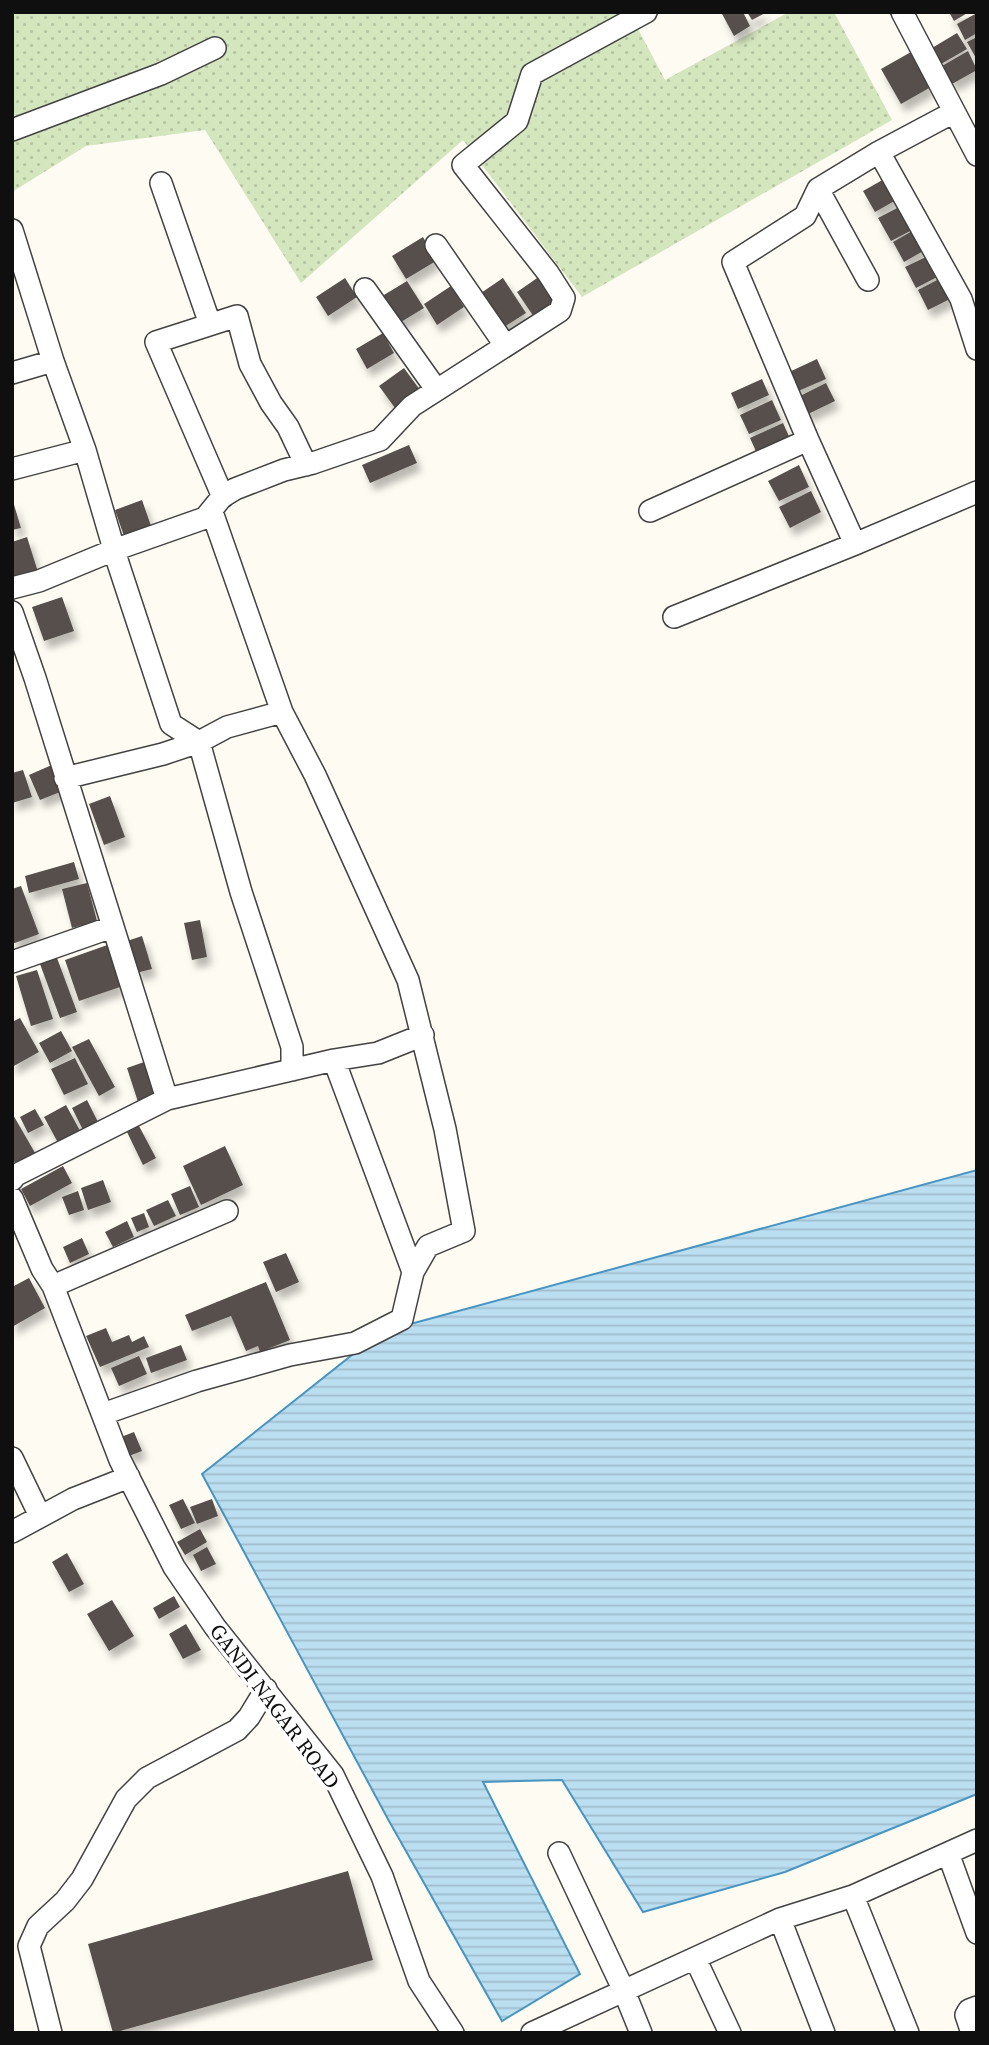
<svg xmlns="http://www.w3.org/2000/svg" width="989" height="2045" font-family="'Source Serif 4',serif">
<defs>
<pattern id="green-dots" width="8" height="8" patternUnits="userSpaceOnUse" patternTransform="scale(1.75)"><rect width="8" height="8" fill="#d4e6be"/><path d="M2 2h.1M6 6h.1" fill="none" stroke="#b5c4a2" stroke-width="1.8" stroke-linecap="round"/></pattern>
<pattern id="water-rules" width="6" height="5" patternUnits="userSpaceOnUse" patternTransform="scale(1.75)"><rect width="6" height="5" fill="#bbdef1"/><path d="M0 2.5h6" fill="none" stroke="#a0bdcd"/></pattern>
<filter id="shadow"><feDropShadow dx="4.5" dy="8" stdDeviation="3.5" flood-color="#0004"/></filter>
</defs>
<rect width="100%" height="100%" fill="#fefbf2"/>
<path fill="url(#green-dots)" d="M12,12H629L665,80L789,12H834L892,120L582,297L463,140L301,283L205,130L86,146L12,192Z"/>
<path fill="url(#water-rules)" stroke="#4895c2" stroke-width="2" d="M977,1170V1794L785,1872L643,1912L562,1780L483,1782L580,1974L502,2021L389,1821L202,1474L381,1332Z"/>
<path fill="#56504c" filter="url(#shadow)" d="M721,12H743L750,26L734,36Z
M747,12H767L752,20Z
M949,12H969L954,21Z
M977,13V33L965,40L957,24Z
M957,33L967,49L941,64L932,48Z
M977,37V60L967,42Z
M968,51L977,70L952,84L942,66Z
M911,52L931,87L901,104L881,69Z
M886,178L898,199L875,212L863,191Z
M901,206L914,229L891,241L878,218Z
M914,230L925,250L904,262L893,242Z
M423,237L436,261L406,279L392,256Z
M928,256L939,276L916,288L905,267Z
M543,274L560,298L534,317L517,292Z
M345,278L357,297L328,316L316,297Z
M503,278L526,313L501,329L478,295Z
M941,278L952,298L928,310L918,290Z
M407,281L424,308L396,325L379,298Z
M451,286L464,307L437,325L424,304Z
M383,333L394,353L367,369L356,349Z
M817,359L826,379L796,392L787,373Z
M404,368L420,390L395,408L379,386Z
M762,379L769,395L738,409L731,393Z
M826,383L835,401L806,415L798,397Z
M772,400L781,420L749,434L740,415Z
M783,423L792,443L759,458L750,438Z
M409,445L417,463L370,483L362,465Z
M799,465L809,487L779,501L768,481Z
M811,491L821,512L790,528L779,507Z
M12,498L21,528L12,530Z
M142,500L151,526L124,536L115,510Z
M27,537L38,572L12,577V542Z
M62,597L74,631L44,641L32,607Z
M54,764L65,790L40,800L29,775Z
M23,770L32,797L12,803V773Z
M110,796L125,837L104,845L89,804Z
M74,862L79,879L29,893L25,876Z
M87,883L97,921L72,928L62,889Z
M21,886L39,934L12,944V933L14,932L12,889Z
M200,920L207,957L192,960L184,923Z
M142,936L152,969L136,973L127,941Z
M113,943L123,972L116,974L120,987L79,1001L65,960Z
M57,958L77,1012L60,1018L40,964Z
M37,970L53,1019L31,1026L16,976Z
M20,1018L39,1052L12,1067V1022Z
M61,1031L72,1051L50,1063L39,1043Z
M89,1039L115,1087L99,1096L72,1047Z
M75,1058L88,1084L64,1095L51,1069Z
M147,1061L160,1098L139,1105L127,1068Z
M87,1100L98,1122L83,1130L72,1108Z
M66,1105L84,1138L62,1150L44,1117Z
M35,1109L44,1125L28,1133L20,1117Z
M12,1113L38,1158L19,1169L12,1158Z
M139,1126L156,1158L143,1165L127,1132Z
M225,1146L243,1185L201,1205L183,1166Z
M63,1166L72,1183L30,1206L21,1189Z
M103,1180L111,1202L88,1210L81,1188Z
M190,1186L199,1207L180,1215L171,1194Z
M78,1191L84,1210L69,1215L62,1197Z
M168,1200L176,1216L154,1226L146,1210Z
M144,1213L149,1227L137,1232L131,1218Z
M127,1221L134,1237L113,1247L105,1232Z
M82,1238L89,1254L70,1263L63,1247Z
M286,1253L299,1282L276,1292L263,1262Z
M29,1278L45,1308L12,1327V1287Z
M266,1282L290,1340L260,1352L258,1346L246,1351L231,1316L192,1331L185,1315Z
M106,1328L112,1342L129,1335L132,1342L144,1336L149,1347L100,1367L86,1336Z
M181,1345L187,1360L151,1373L146,1358Z
M139,1356L147,1374L119,1386L111,1368Z
M134,1432L142,1451L129,1456L121,1437Z
M183,1499L195,1523L181,1529L169,1505Z
M212,1499L218,1516L197,1524L190,1507Z
M200,1529L207,1542L185,1555L177,1542Z
M207,1547L216,1564L201,1571L193,1555Z
M67,1553L84,1584L69,1592L52,1562Z
M174,1596L180,1607L159,1619L153,1608Z
M112,1600L134,1636L109,1651L87,1614Z
M186,1624L201,1650L183,1659L169,1634Z
M348,1871L373,1960L113,2033L88,1944Z"/>
<g fill="none" stroke-linecap="round" stroke-linejoin="round">
<g stroke="#424242" stroke-width="24">
<path id="minor" d="M902,12L977,155
M12,130L161,74L215,48
M879,152L961,299L977,349
M161,183L210,324
M818,189L868,280
M12,230L53,361L85,450L118,563L171,724L199,742L241,892L292,1047V1070
M436,245L505,345
M365,289L436,389
M12,373L53,361
M12,469L85,450
M223,497L156,342L237,316L250,364L271,403L288,427L306,465
M650,511L808,440
M855,544L808,440L733,262L805,216L818,189L879,152L954,112
M12,588L39,581L114,550L205,518L222,497L235,489L284,470L313,463L380,440L412,406L560,311L564,298L548,273L463,165L517,121L532,74L646,12
M12,612L35,678L167,1099
M674,617L855,544L977,492
M282,712L315,775L408,980L445,1129L464,1231L428,1246L413,1272
M65,778L163,754L199,742L227,727L282,712L212,512
M12,962L112,927
M12,1180L16,1175L167,1099L334,1060
M12,1198L42,1269L53,1286L120,1460L174,1567L215,1627L333,1775L382,1876L419,1981L453,2033
M53,1286L227,1211
M103,1414L197,1381L290,1355L355,1343L402,1319L413,1272L334,1060L378,1053L423,1035
M12,1458L40,1516
M12,1532L73,1499L129,1477
M559,1853L624,1991L641,2033
M948,1853L977,1933
M853,1896L908,2033
M780,1919L824,2033
M695,1958L730,2033
M51,2033L29,1946L38,1926L65,1901L82,1879L126,1799L147,1778L237,1730L249,1717L266,1689
M532,2033L780,1919L853,1896L977,1840
M972,2033L966,2015L969,2010L977,2007"/>
</g>
<use href="#minor" stroke="#fff" stroke-width="21"/>
</g>
<g text-anchor="middle" dominant-baseline="central" stroke-width="7" stroke-linejoin="round" paint-order="stroke">
<g font-size="21" fill="#0f0f0f" stroke="#fff">
<text transform="translate(275 1706) rotate(53)">GANDI NAGAR ROAD</text>
</g>
</g>
<rect width="989" height="2045" fill="none" stroke="#0f0f0f" stroke-width="28"/>
</svg>
